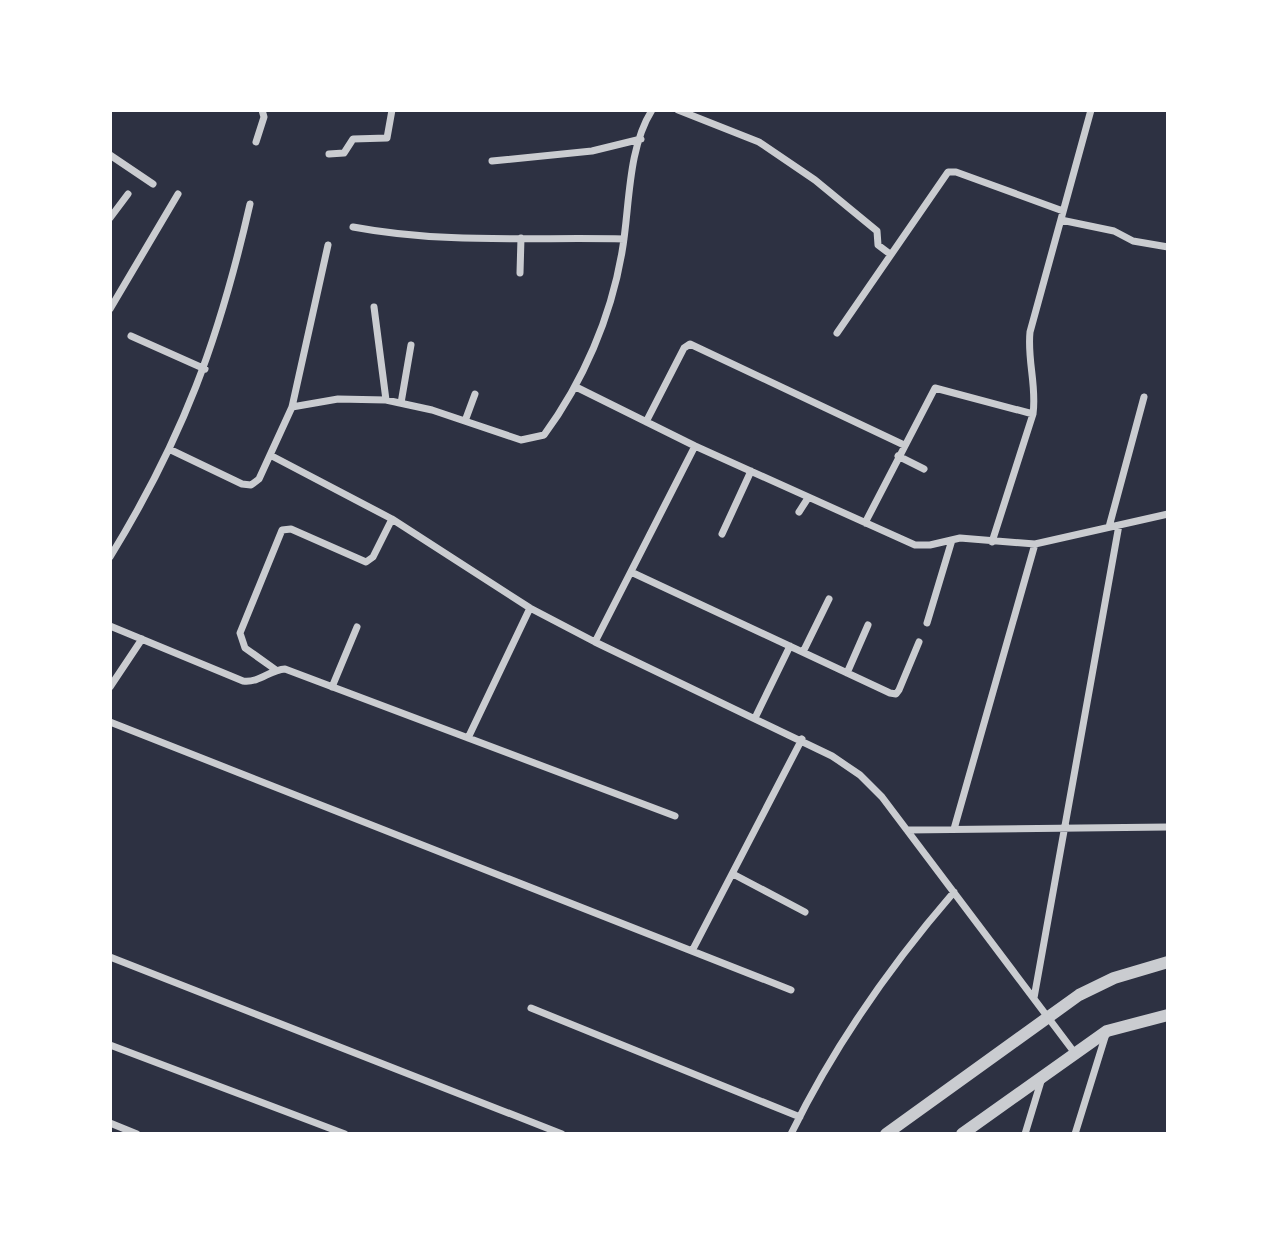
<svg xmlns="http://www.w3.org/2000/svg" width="1278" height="1244" font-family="'Archivo Narrow',sans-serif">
<rect width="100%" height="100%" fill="#2d3142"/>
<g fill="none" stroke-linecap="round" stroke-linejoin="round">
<path stroke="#caccd0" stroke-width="7" d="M678,110L759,142L815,180L877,231L878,245L890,254
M256,142L264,117L262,110
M329,154L344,153L353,139L387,138L392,110
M110,155L153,184
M492,161L592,151L641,139
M110,218L128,194
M1061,220L1114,231L1133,241L1168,247
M353,227C443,244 533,237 624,239
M520,273L521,238
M374,307L386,400
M110,309L178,194
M837,333L948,172H956L1063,211
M131,336L205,369
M576,387L695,446L915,545H930L960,538L1035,544L1168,514
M401,403L411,345
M292,407L338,399L386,400L432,410L521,440L544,435C583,382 611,317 622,252C630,207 627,150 652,110
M465,421L475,394
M646,422L684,348L690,344L904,445
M171,450L242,484L251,485L259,479L292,407L328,245
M270,455L392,519L530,608L595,642L832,756L860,775L882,797L1074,1052
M898,456L924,469
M799,512L808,498
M865,523L935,388L1033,414
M1109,527L1144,397
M722,534L751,471
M992,542L1033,414C1037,386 1027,360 1030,332L1091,110
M110,557C183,438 219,340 250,204
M631,572L890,693L896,694L899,690L919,642
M927,623L952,540
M110,626L243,681C260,683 269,670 285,669L675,816
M595,642L695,446
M803,652L829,599
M276,670L245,648L240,633L282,530L291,529L366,562L373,557L392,519
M847,673L868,625
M110,687L142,639
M332,687L357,627
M755,718L790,646
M110,722L791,990
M468,738L530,608
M954,829L1035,544
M907,830L1168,827
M733,874L805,912
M692,951L802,739
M110,957L562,1134
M1034,998L1119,525
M531,1008L800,1117
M110,1045L345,1134
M110,1123L137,1134
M791,1134C834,1046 890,966 954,892
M1025,1134L1042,1078
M1075,1134L1106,1034"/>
<path stroke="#caccd0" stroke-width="12" d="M886,1134L1079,995L1114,978L1168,962
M962,1134L1107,1031L1168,1015"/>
</g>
<rect width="1278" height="1244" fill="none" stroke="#ffffff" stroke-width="224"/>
</svg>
